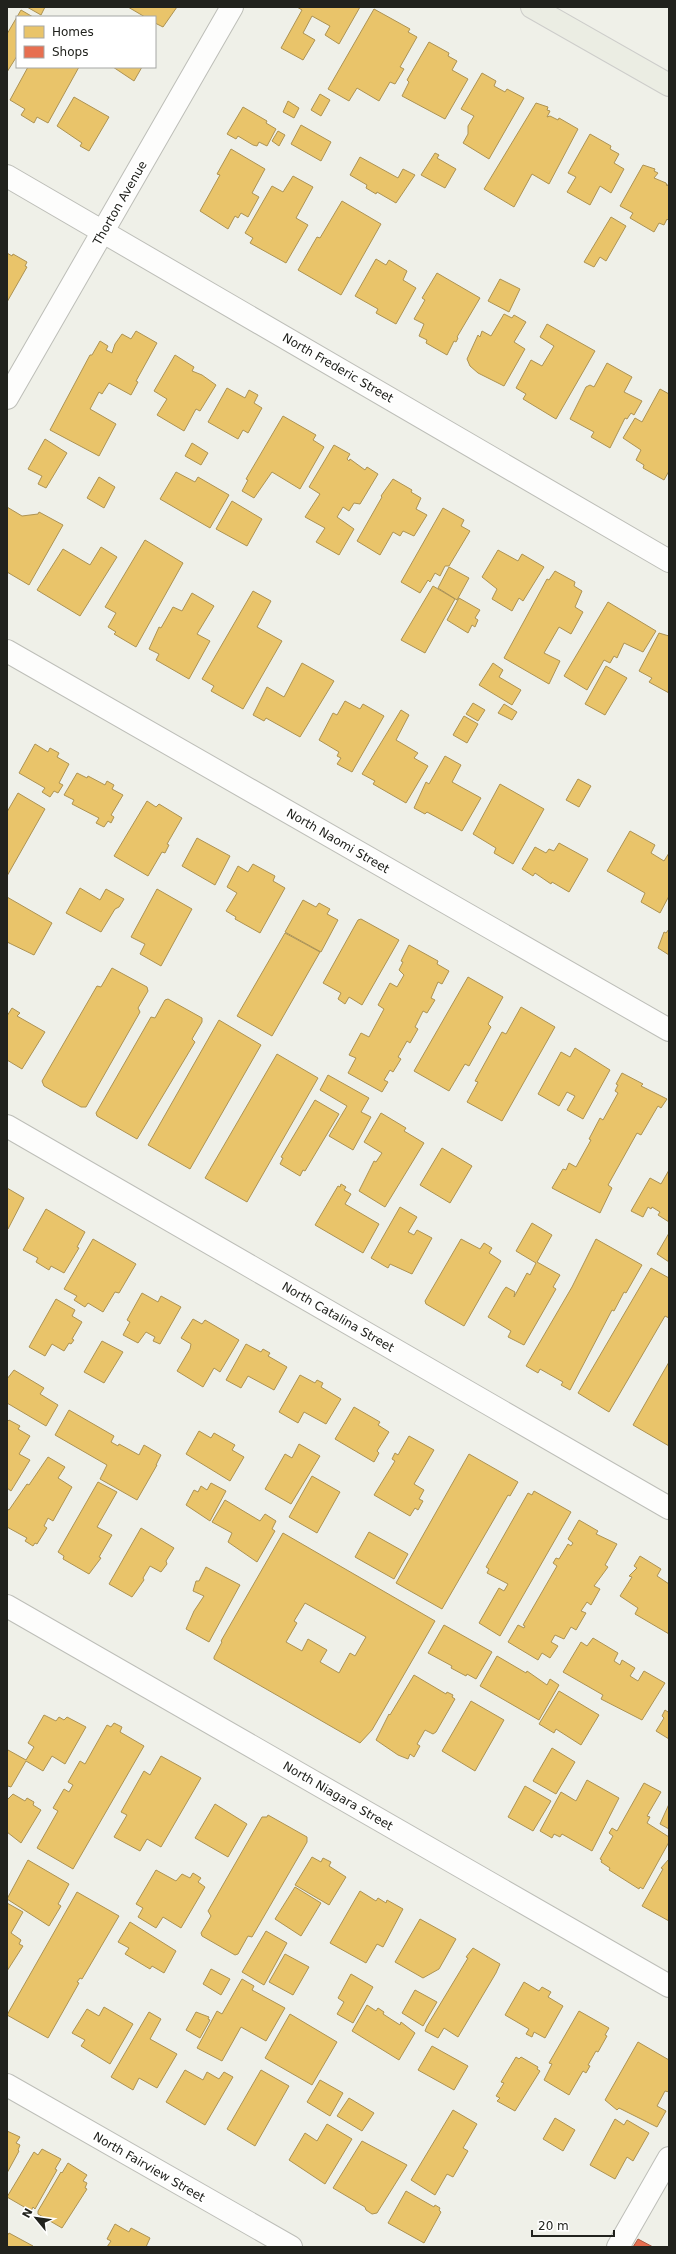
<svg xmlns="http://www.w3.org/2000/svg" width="676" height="2254" font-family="'DejaVu Sans',sans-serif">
<rect width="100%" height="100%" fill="#eff0e8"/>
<path fill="#e9c46a" stroke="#ad9353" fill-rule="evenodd" d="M27,7H45L41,15Z
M128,7H177L163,27L155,23V17H145Z
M297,7H360L339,44L325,35L330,26L312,16L303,33L315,40L303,60L281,48L302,10Z
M374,9L410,29L408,32L417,37L400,67L404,69L395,84L390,82L379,101L357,88L349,101L328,89Z
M21,10L33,17H17V56L7,72V34Z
M429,42L449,53L448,56L457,61L452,70L468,79L445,119L402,96L409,82L407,80Z
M28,67H79L48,123L37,117L34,123L21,115L25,109L10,100Z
M113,67H142L134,81Z
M482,73L496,81L494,86L505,92L507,89L524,98L489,159L463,143L468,134V126L474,116L461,109Z
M320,94L330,100L321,116L311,110Z
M74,97L109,117L89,151L80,146L82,143L57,126Z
M288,101L299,108L294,118L283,112Z
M536,103L548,107L547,110L550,111L547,117L550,116L558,120L559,118L578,129L549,184L532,174L514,207L484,189Z
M243,107L267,121L266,123L276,129L267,146L259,142L257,146L253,145L238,136L236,139L227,134Z
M301,125L331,142L321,161L291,144Z
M278,131L285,135L279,146L272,141Z
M590,134L611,146L610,149L619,154L614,163L624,169L611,193L600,186L590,205L567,192L576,177L568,173Z
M231,149L265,169L252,193L259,197L248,217L241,213L238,218L235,216L228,229L200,211L220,175L217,174Z
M435,153L439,155L437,158L456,169L445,188L421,175Z
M360,157L398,178L403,169L415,175L396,203L377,192L376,194L366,188L367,185L350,175Z
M643,165L655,169L654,171L658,173L654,178L666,183L667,186L669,183V221L667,219L664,225L659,223L654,232L630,218L633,213L620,206Z
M293,176L313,187L296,218L308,225L286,263L250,243L253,238L245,233L272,186L283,192Z
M342,201L381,224L341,295L298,270L317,237L320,238Z
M611,217L626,226L606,261L600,257L594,267L584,262Z
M7,253L12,256L13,254L27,262L25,266L27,267L7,302Z
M376,259L386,265L389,260L407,271L403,280L416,288L396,324L376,313L378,309L355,296Z
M437,273L480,298L457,337L458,338L456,342L454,341L447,355L426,343L427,340L419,336L424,324L414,319L425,300L422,298Z
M500,279L520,289L509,312L488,301Z
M504,314L512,318L514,315L526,322L514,342L525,349L504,386L478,373L470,366L467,359L478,335L480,337L482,331L491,336Z
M547,324L595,351L556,419L523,399L526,394L516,388L531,360L542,366L554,346L540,337Z
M136,331L157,343L136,381L138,382L131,395L109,383L102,394L99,392L90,409L116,424L99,456L50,430L90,355H92L100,341L108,346L106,350L112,353L115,344L122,334L131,339Z
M175,355L194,367L192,371L202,375L216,385L200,411L196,409L184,431L157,415L167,399L154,391Z
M607,363L632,377L624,392L642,401L634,415L631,413L627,419L625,418L610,448L591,437L594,432L570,419L586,387L590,385L594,387Z
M227,388L245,398L249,390L258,395L254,403L262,408L248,433L243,430L238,439L208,422Z
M660,389L669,394V471L664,480L643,468L644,465L636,460L641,450L623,438L635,418L642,422Z
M283,416L316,435L313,440L324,447L300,489L272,472L254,498L242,491L248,480L246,479Z
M45,439L67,453L46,488L38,484L42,476L28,469Z
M192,443L208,453L201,465L185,456Z
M334,445L350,454L347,459L349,461L350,459L365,470L367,467L378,474L360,504L354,503L349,511L343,507L337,517L354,529L339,555L316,542L325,528L305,517L320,494L309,487Z
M176,472L195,482L198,477L229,495L210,528L160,499Z
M99,477L115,487L104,508L87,498Z
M393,479L412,490L411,492L421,498L416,509L427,515L414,536L403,531L400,536L393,532L380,555L357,541L382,497L381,496Z
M232,501L262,519L247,546L216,529Z
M7,507L22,516L38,514L39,512L63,525L29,585L7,572Z
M443,508L464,520L461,526L470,531L449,566H445L440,576L435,573L430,582L428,580L420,593L401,582Z
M145,540L183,563L136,647L114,634L116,632L108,627L116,613L105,607Z
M101,547L117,557L80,616L37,590L63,549L90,565Z
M498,550L518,561L522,554L544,567L523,601L519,598L512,611L492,599L497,589L482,577Z
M449,567L469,578L457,600L438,588Z
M555,571L575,582L574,586L582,591L575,607L583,612L571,634L559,627L544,653L560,661L549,684L504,658L547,579L549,580Z
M433,586L455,599L425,653L401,640Z
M253,591L271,601L257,627L282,641L243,709L211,691L214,686L202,679Z
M192,593L214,606L197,634L210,641L189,679L156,660L159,654L149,649L159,627L161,628L173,607L182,611Z
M459,598L480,610L475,618L478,620L475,627L472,625L468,633L447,620Z
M608,602L656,631L643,652L624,643L617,658L614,656L610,663L604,660L587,690L564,676Z
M659,633L669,636V693L649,682L652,678L639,671Z
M302,663L334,681L300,737L266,718L264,721L253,715L267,687L284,697Z
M493,663L503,670L499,677L521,690L512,705L479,685Z
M606,666L627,678L605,715L585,704Z
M345,701L360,709L363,704L384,716L352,772L337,764L341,758L337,756L339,752L319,740L333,713L337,715Z
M473,703L485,710L478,721L466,714Z
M504,704L517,712L512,720L498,713Z
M401,710L409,715L396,740L418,753L414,758L428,766L406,803L373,784L375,781L362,774Z
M464,716L478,724L467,743L453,735Z
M35,744L48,752L50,748L59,753L57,757L69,764L59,783L63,785L58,793L54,791L50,797L42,792L45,788L19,773Z
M445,756L461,765L452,782L481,798L462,831L427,812L425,814L414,808L426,782L429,784Z
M77,773L87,778L88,776L105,785L107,781L114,785L112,789L123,795L111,815L114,817L111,823L108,821L104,827L96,823L99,818L72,804L74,800L64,795Z
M578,779L591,786L579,807L566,800Z
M500,784L544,809L513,864L494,853L496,848L473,834Z
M18,793L45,809L7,876V812Z
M147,801L156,807L159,804L182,818L167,844L169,845L165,853L162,852L148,876L114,856Z
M630,831L655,845L651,853L664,861L669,853V896L660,913L641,902L645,893L607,871Z
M197,838L230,856L215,885L182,866Z
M559,843L588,859L569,892L552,882L551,884L535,873L533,876L522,869L535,847L546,853L549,849L554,851Z
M253,864L275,876L273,881L285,888L260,933L235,919L236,917L226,911L237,893L227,887L238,866L248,872Z
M80,888L100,900L106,889L124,899L119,907L115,909L101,932L66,913Z
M157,889L192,909L161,966L140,954L145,944L131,937Z
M7,897L52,923L34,955L7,942Z
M303,900L316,907L319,903L330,909L327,914L338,920L321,952L285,932Z
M361,919L399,940L362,1005L349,997L345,1004L338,999L341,993L323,983L358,920Z
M669,929V955L658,948L664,932L666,933Z
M285,933L320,952L272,1036L237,1016Z
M409,945L438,961L437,964L449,971L442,984L438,982L431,998L435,1000L427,1013L423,1011L415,1027L418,1029L410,1043L407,1041L398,1057L401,1059L393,1072L390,1070L384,1080L388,1082L382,1092L348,1073L356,1058L349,1055L361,1033L369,1037L384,1009L378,1005L390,983L397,987L404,975L399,970L403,962L401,961Z
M112,968L147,987L148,991L138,1008L140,1012L86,1107H81L44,1086L42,1081L97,986L101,987Z
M468,977L503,997L488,1024L491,1027L469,1066L465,1064L449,1091L414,1071Z
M168,999L202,1018V1022L192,1039L195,1042L137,1139L97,1116L96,1113L151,1017L155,1018L165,1000Z
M521,1007L555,1027L502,1121L467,1102L478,1082L475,1081L502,1032L506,1034Z
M12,1008L20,1013L17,1016L45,1032L22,1069L7,1060V1016Z
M219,1020L261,1045L190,1169L148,1145Z
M575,1048L610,1070L583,1119L567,1110L575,1096L567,1092L559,1106L538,1094L561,1052L570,1057Z
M277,1054L318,1078L247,1202L205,1178Z
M622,1073L643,1084L641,1086L667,1099L661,1108L658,1106L641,1135L637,1133L608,1185L612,1188L600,1213L552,1188L563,1169L566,1170L569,1163L576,1167L591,1140L589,1139L600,1118L603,1120L618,1093L615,1091L618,1085L616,1084Z
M328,1075L369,1098L361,1112L371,1117L353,1150L329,1136L347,1106L320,1090Z
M315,1100L339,1114L305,1171L303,1170L300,1176L280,1164L283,1158L281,1157Z
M381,1113L406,1128L404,1131L424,1143L385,1207L359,1191L374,1161L376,1162L382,1153L364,1142Z
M442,1148L472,1166L450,1203L420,1185Z
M669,1170V1222L658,1215L660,1212L652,1207L651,1209L648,1207L643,1217L631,1211L650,1178L661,1184Z
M341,1184L346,1187L344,1190L351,1194L345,1204L379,1224L363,1253L315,1225L338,1186L340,1187Z
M7,1188L24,1198L8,1229L7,1228Z
M400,1207L417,1217L408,1232L414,1235L417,1230L432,1238L412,1274L390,1264L388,1268L371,1258Z
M46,1209L85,1232L77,1247L79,1248L64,1273L51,1266L49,1270L36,1262L38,1258L23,1250Z
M532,1223L552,1235L537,1262L560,1275L553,1287L556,1289L524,1345L508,1337L511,1331L488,1317L503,1291L506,1287L515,1292L514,1297L527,1273L530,1275L536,1263L516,1251Z
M669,1233V1262L657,1254Z
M93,1239L136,1264L119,1293L115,1292L103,1312L88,1303L85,1307L74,1300L77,1296L64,1289Z
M461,1239L480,1249L484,1243L492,1248L489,1253L501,1261L464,1326L426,1304L425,1301Z
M596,1239L642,1265L626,1293L624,1292L614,1311L612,1310L570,1390L561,1385L563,1382L540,1369L538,1373L526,1366L572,1287Z
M651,1268L669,1278V1318L665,1316L609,1412L578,1393Z
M142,1293L158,1302L161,1296L181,1307L160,1344L153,1341L155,1337L146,1332L138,1343L123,1335L130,1322L127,1320Z
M56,1299L75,1310L72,1316L82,1322L72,1339L74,1340L71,1344L69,1343L64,1351L52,1344L45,1356L29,1347Z
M193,1319L202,1324L205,1320L239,1340L220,1372L214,1368L203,1387L177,1371L190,1349L191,1344L181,1338Z
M102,1341L123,1352L104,1383L84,1372Z
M246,1344L261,1352L263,1349L270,1353L268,1356L287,1367L274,1390L248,1376L241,1388L226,1380Z
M669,1362V1446L633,1425Z
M14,1370L44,1388L40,1394L58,1405L46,1426L7,1403V1379Z
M300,1375L315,1383L317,1380L323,1383L321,1387L341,1399L326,1424L304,1412L298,1423L279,1412Z
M354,1407L380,1422L378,1425L389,1432L377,1451L379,1453L374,1462L335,1439Z
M69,1410L114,1436L111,1442L118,1446L119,1444L139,1455L144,1445L161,1455L156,1465H157L137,1500L100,1479L107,1465L55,1435Z
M9,1420L20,1426L18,1429L30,1436L19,1454L30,1460L11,1491L7,1488V1422Z
M199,1431L211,1438L214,1433L235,1445L232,1450L244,1457L230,1481L186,1454Z
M409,1436L434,1450L414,1484L424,1490L419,1499L423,1501L418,1510L415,1508L410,1516L374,1495L395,1461L392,1459L395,1453L398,1455Z
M299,1444L320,1456L291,1504L265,1489L285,1454L292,1458Z
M469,1454L518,1482L510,1496L508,1495L442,1609L396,1583Z
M48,1457L65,1467L58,1478L72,1487L53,1521L48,1518L44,1526L47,1528L37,1544L35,1543L33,1546L25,1541L27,1538L7,1527V1509L9,1510L27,1484L29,1485Z
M312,1476L340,1492L317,1533L289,1517Z
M98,1482L117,1492L97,1527L112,1535L99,1557L101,1558L89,1574L63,1559L64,1556L58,1552Z
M211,1483L226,1491L210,1521L186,1505L194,1490L198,1492L201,1486L207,1490Z
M534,1491L571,1512L500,1636L479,1623L499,1588L504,1591L508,1584L487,1573L489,1569L486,1567L528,1493L532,1495Z
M225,1500L260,1521L265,1514L276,1521L272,1529L275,1531L257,1562L228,1542L232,1533L212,1522Z
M579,1520L598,1531L596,1534L617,1544L605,1565L608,1567L594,1586L600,1589L591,1605L587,1602L581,1611L586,1613L576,1630L571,1627L564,1639L555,1635L551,1642L558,1646L550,1658L542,1653L538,1660L508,1642L518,1625L524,1628L525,1626L523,1625L557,1566L553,1563L556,1558L559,1559L568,1544L571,1546L573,1543L568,1539Z
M141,1528L174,1548L166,1561L167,1564L161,1572L150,1566L143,1578L144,1580L132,1597L109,1584Z
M369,1532L408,1554L394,1579L355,1557Z
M283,1533L435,1621L372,1730L360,1743L214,1659V1657L222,1642L221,1641ZM305,1603L366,1637L355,1656L350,1653L339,1673L320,1662L327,1650L308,1639L302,1651L286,1642L297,1623L294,1621Z
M640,1556L661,1569L657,1576L669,1584V1634L635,1614L638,1608L620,1596L632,1577L629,1576L637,1568L634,1566Z
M206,1567L240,1585L209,1642L186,1629L194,1611L204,1596L193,1591L196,1581H199Z
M444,1625L492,1652L476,1679L467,1674L466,1676L451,1668L452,1666L428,1653Z
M593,1638L618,1653L614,1661L620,1665L622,1660L635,1668L630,1676L638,1681L644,1671L665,1683L642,1720L601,1699L603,1695L563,1672L581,1642L587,1646Z
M497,1656L526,1673L527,1671L547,1685L550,1679L559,1685L539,1720L480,1686Z
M414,1675L446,1694L447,1692L453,1695L452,1697L455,1699L436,1732L433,1734L425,1730L417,1744L420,1746L414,1757L410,1754L408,1759L398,1755L376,1740L389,1714L390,1715Z
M559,1691L599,1715L581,1745L556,1729L554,1733L539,1724Z
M471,1701L504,1720L475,1771L442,1751Z
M665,1710L668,1712L669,1710V1739L656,1731L664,1718L662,1716Z
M44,1715L56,1721L59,1717L64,1720L67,1717L86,1727L65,1764L52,1756L43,1771L26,1761L11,1787L8,1786L7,1788V1752L8,1750L26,1760L34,1747L28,1743Z
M114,1723L122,1727L120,1732L144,1746L73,1869L37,1848L58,1811L53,1808L64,1789L69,1792L73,1785L68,1782L80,1761L85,1764L107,1725L111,1727Z
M552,1748L575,1762L556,1794L533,1781Z
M161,1756L201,1778L161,1847L147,1839L140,1851L114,1837L127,1815L121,1812L144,1771L150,1775Z
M587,1780L619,1798L592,1851L562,1834L560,1837L554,1834L552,1838L540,1831L561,1792L576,1801Z
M644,1783L661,1792L647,1816L650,1817L647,1823L669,1837V1842L643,1889L640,1887L639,1889L609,1870L610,1868L601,1862L602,1860L600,1859L613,1836L609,1833L612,1828L617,1831Z
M525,1786L551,1801L533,1831L508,1817Z
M13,1794L25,1801L27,1798L34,1802L33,1805L41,1810L21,1843L7,1832V1800Z
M215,1804L247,1824L228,1857L195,1838Z
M669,1804V1829L660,1824Z
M268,1815L307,1837V1842L252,1937L248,1936L238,1954L235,1955L202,1936L201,1933L211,1916L208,1911L262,1817H267Z
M312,1857L321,1862L323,1858L331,1862L329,1866L346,1877L329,1905L295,1885Z
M669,1859V1921L642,1906L663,1869L661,1868Z
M28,1860L69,1884L58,1904L61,1906L49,1926L7,1899Z
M156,1870L176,1881L182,1874L190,1878L193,1873L201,1878L198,1882L205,1887L181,1928L163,1917L156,1928L138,1917L143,1908L136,1904Z
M295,1887L321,1903L301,1936L275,1919Z
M360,1891L376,1901L378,1898L386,1903L387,1900L403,1909L383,1947L377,1944L366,1963L330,1943Z
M77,1892L119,1916L82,1979L80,1978L77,1982L79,1983L48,2038L7,2015Z
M7,1903L23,1912L11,1933L21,1940L19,1944L23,1946L7,1971Z
M420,1919L456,1939L439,1969L423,1978L395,1962Z
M130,1922L176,1951L164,1973L152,1966L150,1969L125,1954L129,1948L118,1942Z
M266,1931L287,1943L264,1985L242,1972Z
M473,1948L500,1964L496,1973L458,2037L444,2028L438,2038L425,2031L427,2026L468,1958L466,1957Z
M285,1954L309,1967L293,1995L269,1982Z
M211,1969L230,1979L221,1995L203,1984Z
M351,1974L373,1987L353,2023L337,2014L344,2002L338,1998Z
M242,1979L254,1986L252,1990L285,2008L266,2041L241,2027L222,2061L197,2048L217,2011L222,2014Z
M524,1982L539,1991L542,1987L551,1992L548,1997L563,2006L545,2038L534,2032L532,2037L526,2034L529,2029L505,2015Z
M415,1990L437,2002L423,2026L402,2013Z
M367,2005L376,2011L378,2008L384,2012L383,2014L400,2025L401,2022L415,2033L399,2060L352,2031Z
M104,2007L133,2024L110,2064L81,2046L85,2040L72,2033L87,2009L99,2016Z
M579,2011L609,2028L605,2035L607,2036L598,2052L596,2051L588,2065L590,2066L586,2073L583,2071L569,2095L544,2080L552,2064L549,2063Z
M149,2012L161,2019L150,2039L177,2054L157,2088L139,2078L133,2090L111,2077Z
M196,2012L209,2017L208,2019L210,2020L200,2038L186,2030Z
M290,2014L337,2042L312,2085L265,2058Z
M638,2042L669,2060V2092L665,2091L657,2106L666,2111L657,2127L619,2108L617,2110L605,2100Z
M432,2046L468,2066L454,2090L418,2070Z
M516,2057L519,2059L521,2057L538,2067L537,2069L540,2071L515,2111L497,2101L500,2098L496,2096L504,2083L501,2082Z
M185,2070L203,2080L207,2072L219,2079L224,2072L233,2077L205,2125L166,2102Z
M261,2070L289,2086L255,2146L227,2129Z
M320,2080L343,2093L330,2116L307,2102Z
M349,2098L374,2113L362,2131L337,2116Z
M453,2110L477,2124L463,2148L468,2151L453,2177L447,2174L435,2195L411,2180Z
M555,2118L575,2130L563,2151L543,2139Z
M615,2119L624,2125L627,2120L649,2133L633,2161L627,2157L615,2179L590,2165Z
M327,2124L352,2139L325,2184L289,2160L305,2133L317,2141Z
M7,2131L20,2137L16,2143L20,2145L18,2150L19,2151L7,2173Z
M362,2141L407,2165L377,2213L372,2214L366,2210L365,2207L333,2188Z
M42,2149L61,2159L55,2169L57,2170L35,2209L33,2207L31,2211L7,2197L34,2152L38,2155Z
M68,2163L87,2175L83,2181L87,2183L85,2188L87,2189L62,2228L38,2214V2211L61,2172L62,2173Z
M406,2191L434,2207L435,2205L440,2208L439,2210L441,2212L424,2243L388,2223Z
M115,2224L129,2232L131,2228L150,2238L146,2247H107L111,2241L107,2239Z
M9,2233L33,2246V2247H7V2236Z"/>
<path fill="#e76f51" stroke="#ac5841" d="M638,2239L653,2247H633Z"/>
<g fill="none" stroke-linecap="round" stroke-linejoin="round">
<g stroke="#bdbeb8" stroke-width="24">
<path id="minor" d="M7,176L669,561
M7,398L232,7
M7,651L669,1030
M7,1126L669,1508
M7,1606L669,1986
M7,2085L291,2247
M618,2247L669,2158"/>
</g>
<g stroke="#cdcdca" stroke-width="24">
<path id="major" d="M532,7L669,85"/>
</g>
<use href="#minor" stroke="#fdfdfc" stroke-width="22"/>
<use href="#major" stroke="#ebede3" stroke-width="22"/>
</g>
<g text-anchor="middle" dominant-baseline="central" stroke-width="4" stroke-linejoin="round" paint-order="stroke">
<g font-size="12" fill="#21221d" stroke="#fff">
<text transform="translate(120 203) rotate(-60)">Thorton Avenue</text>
<text transform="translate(338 368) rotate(30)">North Frederic Street</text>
<text transform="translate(338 841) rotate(30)">North Naomi Street</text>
<text transform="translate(338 1317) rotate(30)">North Catalina Street</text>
<text transform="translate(338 1796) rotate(30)">North Niagara Street</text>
<text transform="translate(149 2167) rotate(30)">North Fairview Street</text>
</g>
</g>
<rect width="676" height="2254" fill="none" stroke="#21221d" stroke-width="16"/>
<rect x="16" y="16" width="140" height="52" fill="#ffffff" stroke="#a6a7a5"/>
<rect x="24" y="26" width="20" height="12" fill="#e9c46a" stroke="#a6a7a5"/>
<text x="52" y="36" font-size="12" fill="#21221d">Homes</text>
<rect x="24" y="46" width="20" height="12" fill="#e76f51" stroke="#a6a7a5"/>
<text x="52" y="56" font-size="12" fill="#21221d">Shops</text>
<g transform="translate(36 2218) rotate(299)" stroke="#ffffff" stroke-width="3" paint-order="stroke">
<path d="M0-3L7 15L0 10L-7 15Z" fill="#21221d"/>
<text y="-6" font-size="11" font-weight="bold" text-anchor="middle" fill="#21221d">N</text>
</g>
<path d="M532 2230v6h82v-6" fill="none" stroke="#21221d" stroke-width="2"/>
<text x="538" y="2230" font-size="12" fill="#21221d" stroke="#ffffff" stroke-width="3" paint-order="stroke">20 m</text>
</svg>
